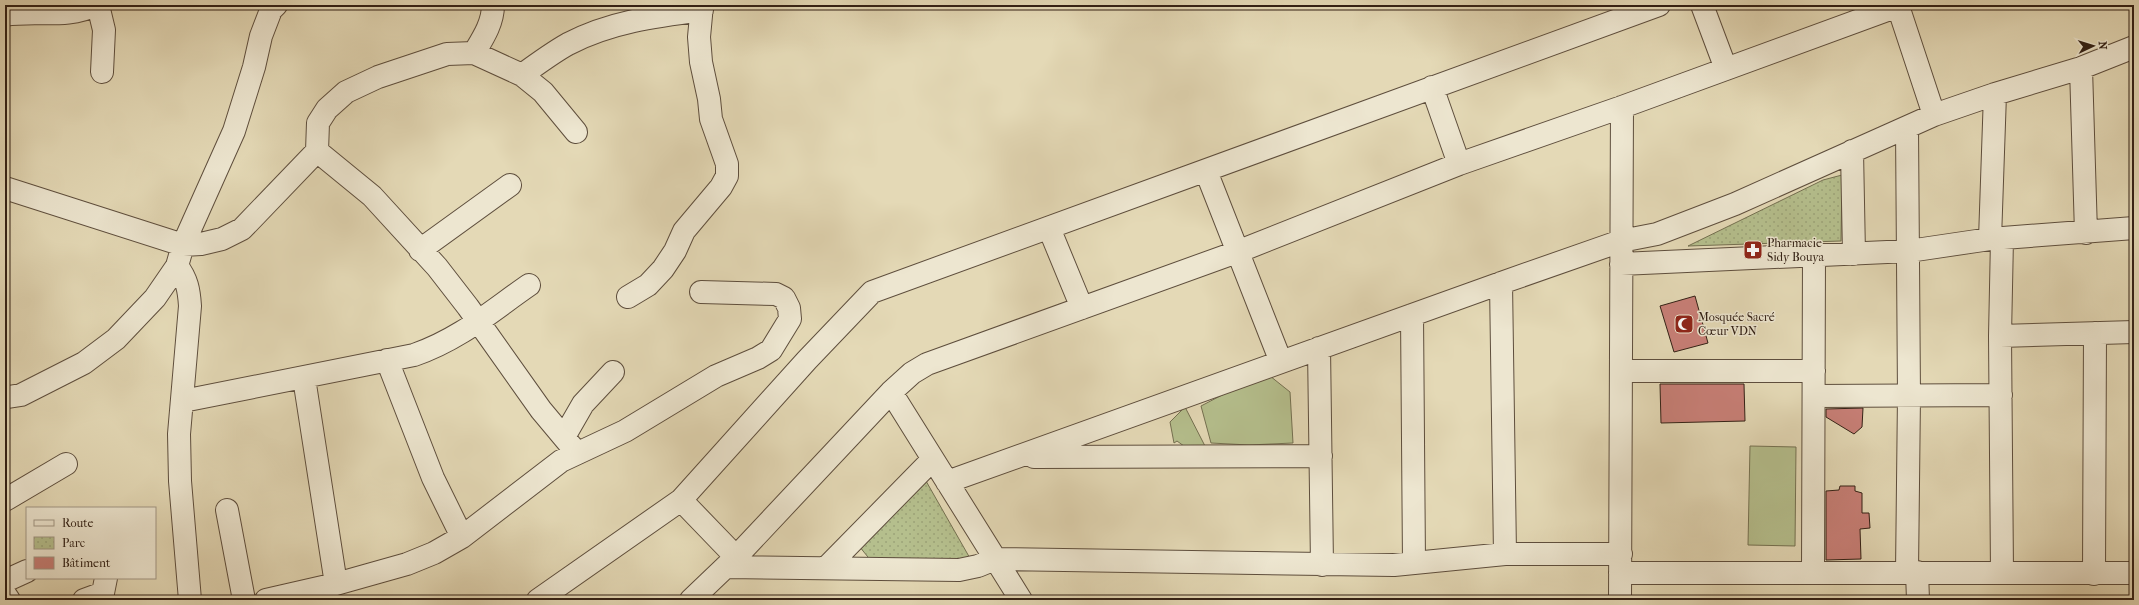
<svg xmlns="http://www.w3.org/2000/svg" width="2139" height="605" font-family="'IM FELL French Canon',serif">
<defs>
<pattern id="park-dots" width="8" height="8" patternUnits="userSpaceOnUse"><rect width="8" height="8" fill="#b5bf8d"/><path d="M2 2h.1M6 6h.1" fill="none" stroke="#9ca479" stroke-width="1.8" stroke-linecap="round"/></pattern>
</defs>
<rect width="100%" height="100%" fill="#e4d9b6"/>
<filter id="stains"><feTurbulence type="fractalNoise" baseFrequency=".005" numOctaves="4"/><feColorMatrix values="0 0 0 0 .2 0 0 0 0 .09 0 0 0 0 .02 0 0 0 .5 -.17"/></filter>
<radialGradient id="worn" r=".72"><stop offset=".6" stop-color="#630" stop-opacity="0"/><stop offset="1" stop-color="#630" stop-opacity=".3"/></radialGradient>
<path fill="url(#park-dots)" stroke="#747051" d="M1842,175L1841,241L1688,246L1823,180Z
M926,481L971,560L872,562L859,546Z"/>
<path fill="#b5bf8d" stroke="#747051" d="M1270,376L1290,392L1293,443L1249,445L1211,443L1201,406L1245,383Z
M1185,407L1205,446L1188,449L1177,441L1174,443L1170,422Z
M1750,446L1796,447L1795,546L1748,545Z"/>
<path fill="#c87f77" stroke="#322015" d="M1695,296L1708,343L1674,352L1660,306Z
M1660,384H1744L1745,421L1661,423Z
M1863,408L1862,427L1854,434L1826,417V409Z
M1840,486H1855V491L1862,493V513H1869L1870,528L1860,529L1861,559L1826,560V491L1839,490Z"/>
<g fill="none" stroke-linecap="round" stroke-linejoin="round">
<g stroke="#5e4e3d" stroke-width="24">
<path id="minor" d="M98,5L104,30L102,72
M1702,5L1726,69
M1898,6L1934,115
M5,15C35,10 68,19 95,5
M474,53C483,38 493,23 493,5
M2081,68L2086,233
M522,75C537,64 552,53 568,44C610,22 656,16 702,10
M1432,87L1459,164
M317,151L372,196L437,267L468,307L541,410L577,453
M1852,151L1854,254
M1206,171L1281,362
M5,188L183,245L201,244L222,239L242,229L317,151L318,123L327,109L346,92L378,77L447,54L474,53L522,75L543,92L576,132
M1049,228L1082,308
M1990,239L1995,94
M2002,239L2000,336L2002,572
M420,250L510,185
M1621,264L1909,251L1990,239L2134,228
M177,266C187,279 189,290 190,306L179,434L180,481L190,600
M1501,283L1505,554
M628,297L648,285L663,269L675,251L684,231L721,187L727,176V164L711,119L709,99L701,62L699,37L702,5
M1412,315L1414,563
M2000,336L2134,332
M1319,348L1322,565
M387,360L433,478L462,537
M1621,371H1814
M304,378L336,584
M891,392L1021,600
M5,396L8,397L21,395L84,363L116,339L155,298L177,266L183,245L234,131L254,67L261,36L271,10L276,5
M1815,396L2001,395
M183,401L414,355C460,339 490,312 529,285
M564,437L583,404L613,372
M1034,457L1321,456
M947,482L1501,283L1621,241L1657,234L1735,204L1934,115L1995,94L2081,68L2134,47
M5,500L66,464
M681,500L736,557
M227,510L244,600
M727,567L959,570L978,566L995,559L1394,565L1505,554H1621
M826,568L932,460
M1813,572L1814,255
M1907,572L1909,395L1907,128
M1917,572L1918,600
M1620,573H2134
M2094,574L2095,333
M5,581L27,571
M5,594L9,600
M84,600L103,593L106,578
M266,600L336,584L407,564L434,553L462,537L561,461L625,431L716,376L758,358L771,350L790,319L789,308L784,298L776,294L701,292
M538,600L681,500L807,360L872,292L1659,5
M691,600L736,557L891,392L912,373L927,364L1237,252L1459,164L1622,107L1901,5
M1620,600L1622,107"/>
</g>
<use href="#minor" stroke="#ede6d0" stroke-width="22"/>
</g>
<defs>
<g id="pharmacy-square" transform="scale(1)"><rect x="-9" y="-9" width="18" height="18" rx="4" fill="#8f2418" stroke="#ede6d0"/><path d="M-2-6h4v4h4v4h-4v4h-4v-4h-4v-4h4Z" fill="#fff"/></g>
<g id="mosque-square" transform="scale(1)"><rect x="-9" y="-9" width="18" height="18" rx="4" fill="#8f2418" stroke="#ede6d0"/><path d="M3.5-4.9A6 6 0 1 0 3.5 4.9A5 5 0 1 1 3.5-4.9Z" fill="#fff"/></g>
</defs>
<g fill-rule="evenodd">
<use href="#pharmacy-square" x="1753" y="250"/>
<use href="#mosque-square" x="1684" y="324"/>
</g>
<g text-anchor="middle" dominant-baseline="central" stroke-width="3" stroke-linejoin="round" paint-order="stroke">
<g font-size="12" fill="#322015" stroke="#ede6d0" text-anchor="start">
<text x="1767" y="243">Pharmacie<tspan x="1767" dy="14">Sidy Bouya</tspan></text>
<text x="1698" y="317">Mosquée Sacré<tspan x="1698" dy="14">Cœur VDN</tspan></text>
</g>
</g>
<rect width="2139" height="605" fill="none" stroke="#e4d9b6" stroke-width="20"/>
<rect x="6" y="6" width="2127" height="593" fill="none" stroke="#322015" stroke-width="2"/>
<rect x="10" y="10" width="2119" height="585" fill="none" stroke="#322015"/>
<rect x="26" y="507" width="130" height="72" fill="#ede6d0" stroke="#a29785"/>
<rect x="34" y="520" width="20" height="6" fill="#ede6d0" stroke="#a29785"/>
<text x="62" y="527" font-size="12" fill="#322015">Route</text>
<rect x="34" y="537" width="20" height="12" fill="url(#park-dots)" stroke="#a29785"/>
<text x="62" y="547" font-size="12" fill="#322015">Parc</text>
<rect x="34" y="557" width="20" height="12" fill="#c87f77" stroke="#a29785"/>
<text x="62" y="567" font-size="12" fill="#322015">Bâtiment</text>
<g transform="translate(2093 46) rotate(86)" stroke="#ede6d0" stroke-width="3" paint-order="stroke">
<path d="M0-3L7 15L0 10L-7 15Z" fill="#322015"/>
<text y="-6" font-size="11" font-weight="bold" text-anchor="middle" fill="#322015">N</text>
</g>
<rect width="100%" height="100%" filter="url(#stains)"/>
<rect width="100%" height="100%" fill="url(#worn)"/>
</svg>
